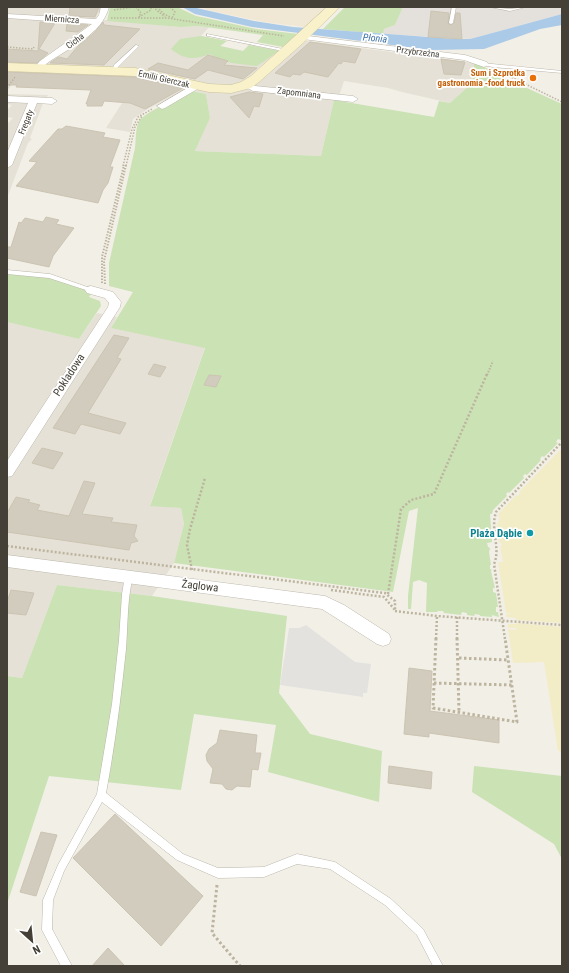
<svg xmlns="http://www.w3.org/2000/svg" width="569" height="973" font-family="'Roboto Condensed',sans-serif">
<rect width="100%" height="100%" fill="#f2efe7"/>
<path fill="#e5e1d6" d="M7,7H100L101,10L95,19L181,27L199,26L209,27L201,36L227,41L220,46L243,51L249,45L279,50L293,39L474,63L472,83L450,103L402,92L388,88L344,81L339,96L334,100L321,156L195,151L210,118L206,94L186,89L146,110L133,119L130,132L106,128L124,100L133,81L138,77L21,73L7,91Z
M7,94L48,95L43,103L30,138L32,139L28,143L7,198V124L13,118L7,117V110L12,105L7,104Z
M97,313L117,317L111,328L205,347L150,505L181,508L184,524L174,563L152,596L57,585L22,678L7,676V322L79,339Z"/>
<path fill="#f1e7d5" d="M205,7H326L305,27L264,22L207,10L204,8Z"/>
<path fill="#e4e1dc" d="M403,7H562V14L470,39L383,34L384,29L395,25Z"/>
<path fill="#cae2b4" d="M110,7H177L196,16L206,18L256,29L298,34L283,47L257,42L263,35L199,26L181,27L107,21Z
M345,7H403L395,25L384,29L383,34L323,29Z
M201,36L227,41L220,46L243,51L249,45L279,51L257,66C241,64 223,64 210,54C194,60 185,60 171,49L180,39Z
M474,63L482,66L518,84L562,104V439L561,440L558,439L556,442L558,443L544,457L542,456L540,459L541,460L527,475L525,474L523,476L524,478L509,493L508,492L506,494L507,496L493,510L492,514H490L492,542L487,543L488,547L490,548L489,552L491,565H490V569L492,570L491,571L495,588H493V592L496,593L498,607H496V612H498L499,617L492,615V617L480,616V615L475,614L474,616L467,615V613L462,612L461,615L444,613L443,611H438L437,612H426L427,583L419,580L413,582L411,609H408V596L418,508L409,511L393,592L174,563L184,524L181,508L150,506L205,348L111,328L133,292L109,286V263L135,148C136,140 135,127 140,120C147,111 181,97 192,91L206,94L210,118L195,151L321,156L334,100L434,117L439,101L450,103L472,83Z
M7,274L49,278L92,292L89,297L100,301L101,306L79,339L7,322Z
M57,585L152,596L287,616L279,693L310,734L382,751L379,802L268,772L276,725L194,714L181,790L49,776L7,904V676L22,678Z
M474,766L562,776V859L554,844L472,792Z"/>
<path fill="#f2ecc7" d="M562,447V623L516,620V618L506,617V614H514L506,613L498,562H503L500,546H502L501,543L499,542L497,525L500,517H498L499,513L516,495L518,496L520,493L519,492L558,452L562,450L561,449Z
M516,623L562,627V752L558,751L544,662L513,663L508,629L516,630L517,628H508V624H516Z"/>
<path fill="#e3e2df" d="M306,625L355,662L371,664L367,693H363V697L280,685L289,628H299Z"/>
<path fill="#aacae8" d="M182,7H192L254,21L293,27L455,39H470L562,14V25L540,29L484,49L431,50L252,27L195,14Z"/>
<path fill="#d2ccbe" stroke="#ccc4b2" d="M70,7H99L95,17L69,16Z
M431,11L449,13L448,23L450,25L454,23L456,13H460L462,39L428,37Z
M40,22L55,23L39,49L48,53L37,63L7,62V49L38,51Z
M103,22L104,25L140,29L104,65L50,63L59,57L67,59L80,44L93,34Z
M67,24L88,25L78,32L66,31Z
M310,42L324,44L361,49L355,63L343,61L341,64L339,63L328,77L304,72L300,75L293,74L290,77L275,73Z
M208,55L228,61L224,65L257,68L243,79L208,70L195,79L148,69L158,63L188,70Z
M441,59L465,62L461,75L444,74Z
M7,72L135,77L183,88L145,109L130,103L104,101L102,106H87L88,104H86L91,90L16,87L17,85H7Z
M249,92L263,94L259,107L254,106L249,118L230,97Z
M66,126L105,133L103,137L120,140L110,167H113L108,183L103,190L98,203L16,186L37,162L29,161L58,129H62Z
M46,217L59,220L56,224L74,228L53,256L49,267L7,258V247H11L19,222L21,223L25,218L43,222Z
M114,335L129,338L117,358L121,359L88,413L126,423L120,434L81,424L75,434L53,428Z
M154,364L166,367L160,377L148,374Z
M209,375L221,376L216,387L204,385Z
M42,448L63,453L53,469L32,463Z
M84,481L95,483L82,514L113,518L111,522L137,525L134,536L138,541L131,543L129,550L7,532V513L16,497L30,500L28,502L40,505L37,510L69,516Z
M11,590L34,593L26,615L7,613V602Z
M409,668L432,671L430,711L499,720V743L429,733V737L404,734Z
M220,730L257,735L255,753H261L258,770L252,769L250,787L237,786L232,790L226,789L222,784L210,783L213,769L207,761L206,755L209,749L217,743Z
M389,766L432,772L431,789L388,783Z
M115,814L203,896L161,946L73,858Z
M41,832L57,835L36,896L20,892Z
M108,948L125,966H92Z"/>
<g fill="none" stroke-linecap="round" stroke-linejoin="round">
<g stroke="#bcb7ab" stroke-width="1">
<path id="lane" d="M452,7H456L453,23L451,24L449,23Z
M490,7L510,9L526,7L510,11Z
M207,34L288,50L290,51L288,52L208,36H207Z
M136,45L139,46L118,67L116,72H112V71L114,65Z
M482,63L562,71V73L493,67L482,65Z
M7,270L50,274L93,289L94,290L91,292L89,291L49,278L7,274Z
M129,573L132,574L133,576C127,600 128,624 126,649C121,697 115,745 106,793L183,854L218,868L264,867L297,854L335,862L391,899L423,929L443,966H433L417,935L385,905L330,869L297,864L264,877L218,878L177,860L102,802L64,871L53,900L52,929L72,966H61L42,930L43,900L58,865L97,794L112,704L119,640L122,594L125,576L126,574Z"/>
</g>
<g stroke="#bcb7ab" stroke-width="1">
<path id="street" d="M101,7H109C102,35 68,48 46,64L40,71L37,72L33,69L40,61L92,24L7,18V14L96,19L99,15Z
M300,35L465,55L487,62L488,64L484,67L464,60L303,39L299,37Z
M246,82L255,86L353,96L358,99L353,102L253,91L242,85L243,83Z
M196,83L200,86L199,88L165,108L162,109L157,106Z
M7,96L52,98L57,101L52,104L37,103L12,165L7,168V153L28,103L7,102Z
M91,286L113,292L121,302L120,307L12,476L7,477V461L108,307L109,303L105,298L87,293L85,290L87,287Z
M7,555L325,596L344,605L389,634L391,639L389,644L383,646L377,644L322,609L7,567Z"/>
</g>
<g stroke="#ccc49c" stroke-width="1">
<path id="secondary" d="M327,7H340L302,44L259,82L251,88L231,93L209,92L135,76L7,71V63L135,68L209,84L231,85L241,82L251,76Z"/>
</g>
<path stroke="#bcb49e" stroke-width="1.5" stroke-dasharray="1.5 1.5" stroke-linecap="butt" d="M136,7L141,13L139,17L151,10V7
M153,7L165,17
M157,7L164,14L170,17
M170,7L175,12L172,18
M114,10L134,7
M111,18H167L284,36
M7,47L33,49L34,47
M509,76L562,102
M7,88L15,77
M123,166L132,129L138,117L152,109
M126,166L135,127L142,116"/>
<path stroke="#bcb49e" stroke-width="2" stroke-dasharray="1.5 1.5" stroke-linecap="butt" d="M102,283V257L124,165
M105,284L104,261L126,165
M487,375L493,361"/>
<path stroke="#bcb49e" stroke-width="2.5" stroke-dasharray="2 2" stroke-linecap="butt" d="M7,546L385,593L395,601V611
M192,570L187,545L190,529L205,478
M331,590L384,597L395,610
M388,594L401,509L411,500L434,494L487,374
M395,611L437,616L562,625
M457,617V639
M436,639L437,616
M505,639L494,564C501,548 490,530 496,512L562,442"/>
<path stroke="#bcb49e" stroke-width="3" stroke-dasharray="2.5 2.5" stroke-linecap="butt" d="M436,638L433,708L517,722L505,638
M457,638L459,712
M459,658L508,660
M434,683L512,685
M217,885L212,933L240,966"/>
<use href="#lane" fill="#fff" fill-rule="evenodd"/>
<use href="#street" fill="#fff" fill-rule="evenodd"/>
<use href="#secondary" fill="#f8f1ca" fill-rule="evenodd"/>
</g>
<circle fill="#e8710a" stroke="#fff" stroke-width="1.5" cx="533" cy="78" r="4"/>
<circle fill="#0f9aa8" stroke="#fff" stroke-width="1.5" cx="530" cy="533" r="4"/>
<g text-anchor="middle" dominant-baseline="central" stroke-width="3.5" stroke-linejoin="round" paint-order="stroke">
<g font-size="9" fill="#444037" stroke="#fff">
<text transform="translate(62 19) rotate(4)">Miernicza</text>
<text transform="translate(75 41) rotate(-36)">Cicha</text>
<text transform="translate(418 52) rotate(7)">Przybrzeżna</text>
<text transform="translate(164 79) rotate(13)">Emilii Gierczak</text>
<text transform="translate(299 93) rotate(7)">Zapomniana</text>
<text transform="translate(26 122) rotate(-68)">Fregaty</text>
</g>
<g font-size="9" font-weight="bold" fill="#c56008" stroke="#fff" text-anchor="end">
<text x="525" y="73">Sum i Szprotka<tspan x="525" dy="10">gastronomia -food truck</tspan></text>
</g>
<g font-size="10" font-style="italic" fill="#3c71a4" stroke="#fff">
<text transform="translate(375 38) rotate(5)">Płonia</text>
</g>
<g font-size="11" fill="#444037" stroke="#fff">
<text transform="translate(69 375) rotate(-57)">Pokładowa</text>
<text transform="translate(200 586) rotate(7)">Żaglowa</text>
</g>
<g font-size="11" font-weight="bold" fill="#0d838f" stroke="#fff" text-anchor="end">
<text x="522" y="533">Plaża Dąbie</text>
</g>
</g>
<rect width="569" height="973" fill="none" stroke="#444037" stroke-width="16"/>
<g transform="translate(32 941) rotate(153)" stroke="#ffffff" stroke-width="3" paint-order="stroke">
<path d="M0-3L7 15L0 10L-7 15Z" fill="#444037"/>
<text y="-6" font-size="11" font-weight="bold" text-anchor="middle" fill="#444037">N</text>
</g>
</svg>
